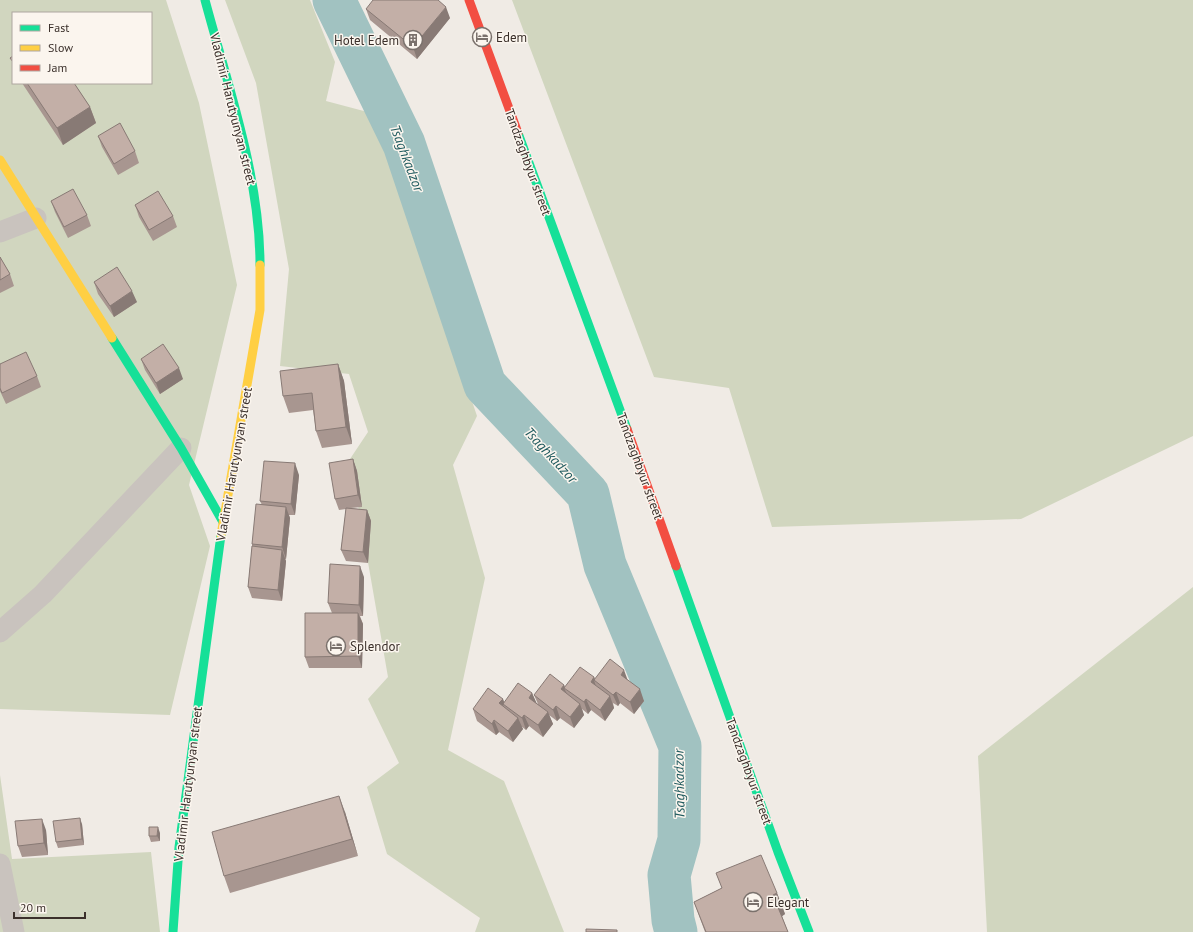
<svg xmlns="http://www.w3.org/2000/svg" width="1193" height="932" font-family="'PT Sans',sans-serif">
<rect width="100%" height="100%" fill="#f0ebe5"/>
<path fill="#d1d6bf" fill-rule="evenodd" d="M0,0H166L199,103L237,285L189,485L210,546L170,715L0,709ZM13,13H151V83H13Z
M225,0H310L335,62L326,101L375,114L477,416L453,465L485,578L448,750L504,781L564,932H475L480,918L387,854L367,787L399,763L368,699L388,677L350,459L368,432L349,374L280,366L289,269L256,83Z
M512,0H1193V436L1021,519L772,527L729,388L654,377Z
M1193,587V932H987L978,756Z
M0,775L12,859L151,852L160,932H0Z"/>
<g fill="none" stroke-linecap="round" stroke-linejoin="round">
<path stroke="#a1c2c1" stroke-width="43" d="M334,0L404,144L485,385L588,494L605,565L680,746L679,840L669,875L673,920L676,932"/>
<path stroke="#c9c3be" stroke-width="21" d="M0,232L36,218
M0,632L43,594L181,448
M0,864L14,932"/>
<path stroke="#16e098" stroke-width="9" d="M205,0C228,86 260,176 260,265
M518,133L627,429
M112,338L181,448L223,522
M676,566L778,852L809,932
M173,932L179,847L221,535"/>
<path stroke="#ffcf43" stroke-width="9" d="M0,160L112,338
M221,535L260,310V265"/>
<path stroke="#f24e42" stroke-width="9" d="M469,0L518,133
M627,429L676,566"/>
</g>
<path fill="#a89690" d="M366,9L450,18L417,59L370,20Z
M22,83H74L90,107L96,123L63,145Z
M98,136L135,151L139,163L118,175L102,147Z
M51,201L87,215L91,226L68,238L55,212Z
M135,205L173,216L177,227L153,241L139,217Z
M0,257L10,274L14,286L0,293Z
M94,282L137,302L114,317L98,294Z
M141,359L183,379L160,394L145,370Z
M0,364L37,376L41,387L6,404L0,391Z
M338,364L344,381L352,444L322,448L316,431L313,410L289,413L283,396Z
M353,459L357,471L362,507L351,508L367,510L371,521L368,563L346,561L341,550L346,509L339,510L335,499Z
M299,475L295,515H289L290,518L286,559H285L286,561L282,601L252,598L248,587L252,547V544L262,505L260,501Z
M364,577L363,616H360L363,624L362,668H309L305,657L332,613L328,603Z
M594,677L595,679L627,680L644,701L634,714L620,703L618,706L613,703L614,708L605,721L591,710L588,714L582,709L584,715L574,728L560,718L557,721L549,715L553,724L543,737L529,726L526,730L521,726L523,729L513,742L499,732L496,735L477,721L473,709L503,699L504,702L532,693L536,703L538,704L534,695L564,685L565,687Z
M345,812L358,856L230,893L224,876Z
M82,824L84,845L58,848L56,842Z
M46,830L48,855L22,857L18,846Z
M160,833V841L151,842L149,836Z
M716,873L777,893L785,914L782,916L788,932H705L694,902L722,888Z"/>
<path fill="#887a75" d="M446,7L450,18L417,59L413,47Z
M90,107L96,123L63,145L57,128Z
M132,291L137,302L114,317L110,306Z
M338,364L344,381L352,444L346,427Z
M179,368L183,379L160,394L156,383Z
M353,459L357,471L362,507L358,495Z
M295,463L299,475L295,515L291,504Z
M286,507L290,518L286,559L282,547Z
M367,510L371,521L368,563L363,552Z
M282,550L286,561L282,601L278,590Z
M360,566L364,577L363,616L359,605Z
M358,613L363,624L362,668L358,656Z
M624,670L628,681L621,675Z
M594,677L596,682L594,680L597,690L591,682Z
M564,685L565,688H564L568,696L561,689Z
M640,689L644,701L634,714L630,702Z
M616,692L620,703L618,706L613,695Z
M532,693L537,704L529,698Z
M610,696L614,708L605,721L600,710Z
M503,699L505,705L503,704L505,712L499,703Z
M586,699L591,710L588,714L584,702Z
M580,704L584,715L574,728L570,717Z
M556,706L560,718L557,721L553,710Z
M548,712L553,724L543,737L538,725Z
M524,715L529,726L526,730L522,718Z
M518,718L523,729L513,742L508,731Z
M494,720L499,732L496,735L492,724Z
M339,796L345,812L358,856L352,839Z
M80,818L82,824L84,845L82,839Z
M42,819L46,830L48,855L44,843Z
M158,827L160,833V841L157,836Z
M777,893L785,914L781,917L773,895Z"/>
<path fill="#c3afa7" stroke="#887a75" d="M373,0H438L446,7L413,47L366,9Z
M13,56V62L10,58Z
M27,83H74L90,107L57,128Z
M120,123L135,151L114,164L98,136Z
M73,189L87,215L64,227L51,201Z
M158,191L173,216L149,230L135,205Z
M0,257L10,274L0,280Z
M117,267L132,291L110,306L94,282Z
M163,344L179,368L156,383L141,359Z
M26,352L37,376L2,393L0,388V364Z
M338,364L346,427L316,431L312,393L283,396L280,371Z
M353,459L358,495L335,499L329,463Z
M264,461L295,463L291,504L260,501Z
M256,504L286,507L282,547L252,544Z
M346,508L367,510L363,552L341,550Z
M252,546L282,550L278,590L248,587Z
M330,564L360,566L359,605L328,603Z
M305,613H358V656L305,657Z
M610,659L624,670L621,675L640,689L630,702L616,692L613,695L594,680Z
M580,667L594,677L591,682L610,696L600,710L586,699L584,702L564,688Z
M550,674L564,685L561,689L580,704L570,717L556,706L553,710L534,695Z
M518,683L532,693L529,698L548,712L538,725L524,715L522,718L503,704Z
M488,688L503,699L499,703L518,718L508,731L494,720L492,724L473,709Z
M339,796L352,839L224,876L212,832Z
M80,818L82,839L56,842L53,821Z
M42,819L44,843L18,846L15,821Z
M149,827H158L157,836H149Z
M761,855L777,893L773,895L788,932H706L694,902L722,888L716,873Z
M586,929L617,930V932H586Z"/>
<defs>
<g id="hotel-ring" transform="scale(1)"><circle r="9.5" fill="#fbf5ee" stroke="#7a716c" stroke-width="1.5"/><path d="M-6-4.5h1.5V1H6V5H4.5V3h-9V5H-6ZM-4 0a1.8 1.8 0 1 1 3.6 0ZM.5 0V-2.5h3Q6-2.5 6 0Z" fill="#7a716c"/></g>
<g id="building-ring" transform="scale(1)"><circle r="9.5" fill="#fbf5ee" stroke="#7a716c" stroke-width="1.5"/><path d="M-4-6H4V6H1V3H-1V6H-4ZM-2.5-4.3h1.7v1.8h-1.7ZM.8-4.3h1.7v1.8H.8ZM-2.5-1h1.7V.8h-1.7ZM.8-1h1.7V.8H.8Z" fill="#7a716c"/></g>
</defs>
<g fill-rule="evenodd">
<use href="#hotel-ring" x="482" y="37"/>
<use href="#building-ring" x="413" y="40"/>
<use href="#hotel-ring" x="336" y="646"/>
<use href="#hotel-ring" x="753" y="902"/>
</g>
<g text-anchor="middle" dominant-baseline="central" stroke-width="3" stroke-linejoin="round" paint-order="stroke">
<g font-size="13" fill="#3b302b" stroke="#fbf5ee" text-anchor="start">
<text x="496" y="37">Edem</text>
<text x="399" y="40" text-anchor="end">Hotel Edem</text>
<text x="350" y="646">Splendor</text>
<text x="767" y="902">Elegant</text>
</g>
<g font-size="13" fill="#3b302b" stroke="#fbf5ee">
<text transform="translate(233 109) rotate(76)">Vladimir Harutyunyan street</text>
<text transform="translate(528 162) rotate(70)">Tandzaghbyur street</text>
<text transform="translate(234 464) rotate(-80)">Vladimir Harutyunyan street</text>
<text transform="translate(640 466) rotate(70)">Tandzaghbyur street</text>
<text transform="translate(749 771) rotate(70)">Tandzaghbyur street</text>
<text transform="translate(188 784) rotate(-83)">Vladimir Harutyunyan street</text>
</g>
<g font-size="14" font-style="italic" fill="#1f5a5e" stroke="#fbf5ee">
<text transform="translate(407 158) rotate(69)">Tsaghkadzor</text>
<text transform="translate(551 455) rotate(47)">Tsaghkadzor</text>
<text transform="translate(679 784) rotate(-91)">Tsaghkadzor</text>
</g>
</g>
<rect x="12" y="12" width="140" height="72" fill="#fbf5ee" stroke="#aea6a0"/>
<rect x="20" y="25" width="20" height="6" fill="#16e098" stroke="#aea6a0"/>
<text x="48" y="32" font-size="12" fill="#3b302b">Fast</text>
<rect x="20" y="45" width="20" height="6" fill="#ffcf43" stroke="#aea6a0"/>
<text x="48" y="52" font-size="12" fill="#3b302b">Slow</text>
<rect x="20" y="65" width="20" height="6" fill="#f24e42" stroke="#aea6a0"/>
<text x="48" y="72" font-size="12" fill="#3b302b">Jam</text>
<path d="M14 912v6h71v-6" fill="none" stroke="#3b302b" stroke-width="2"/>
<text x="20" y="912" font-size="12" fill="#3b302b" stroke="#fbf5ee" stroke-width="3" paint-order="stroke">20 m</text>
</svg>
